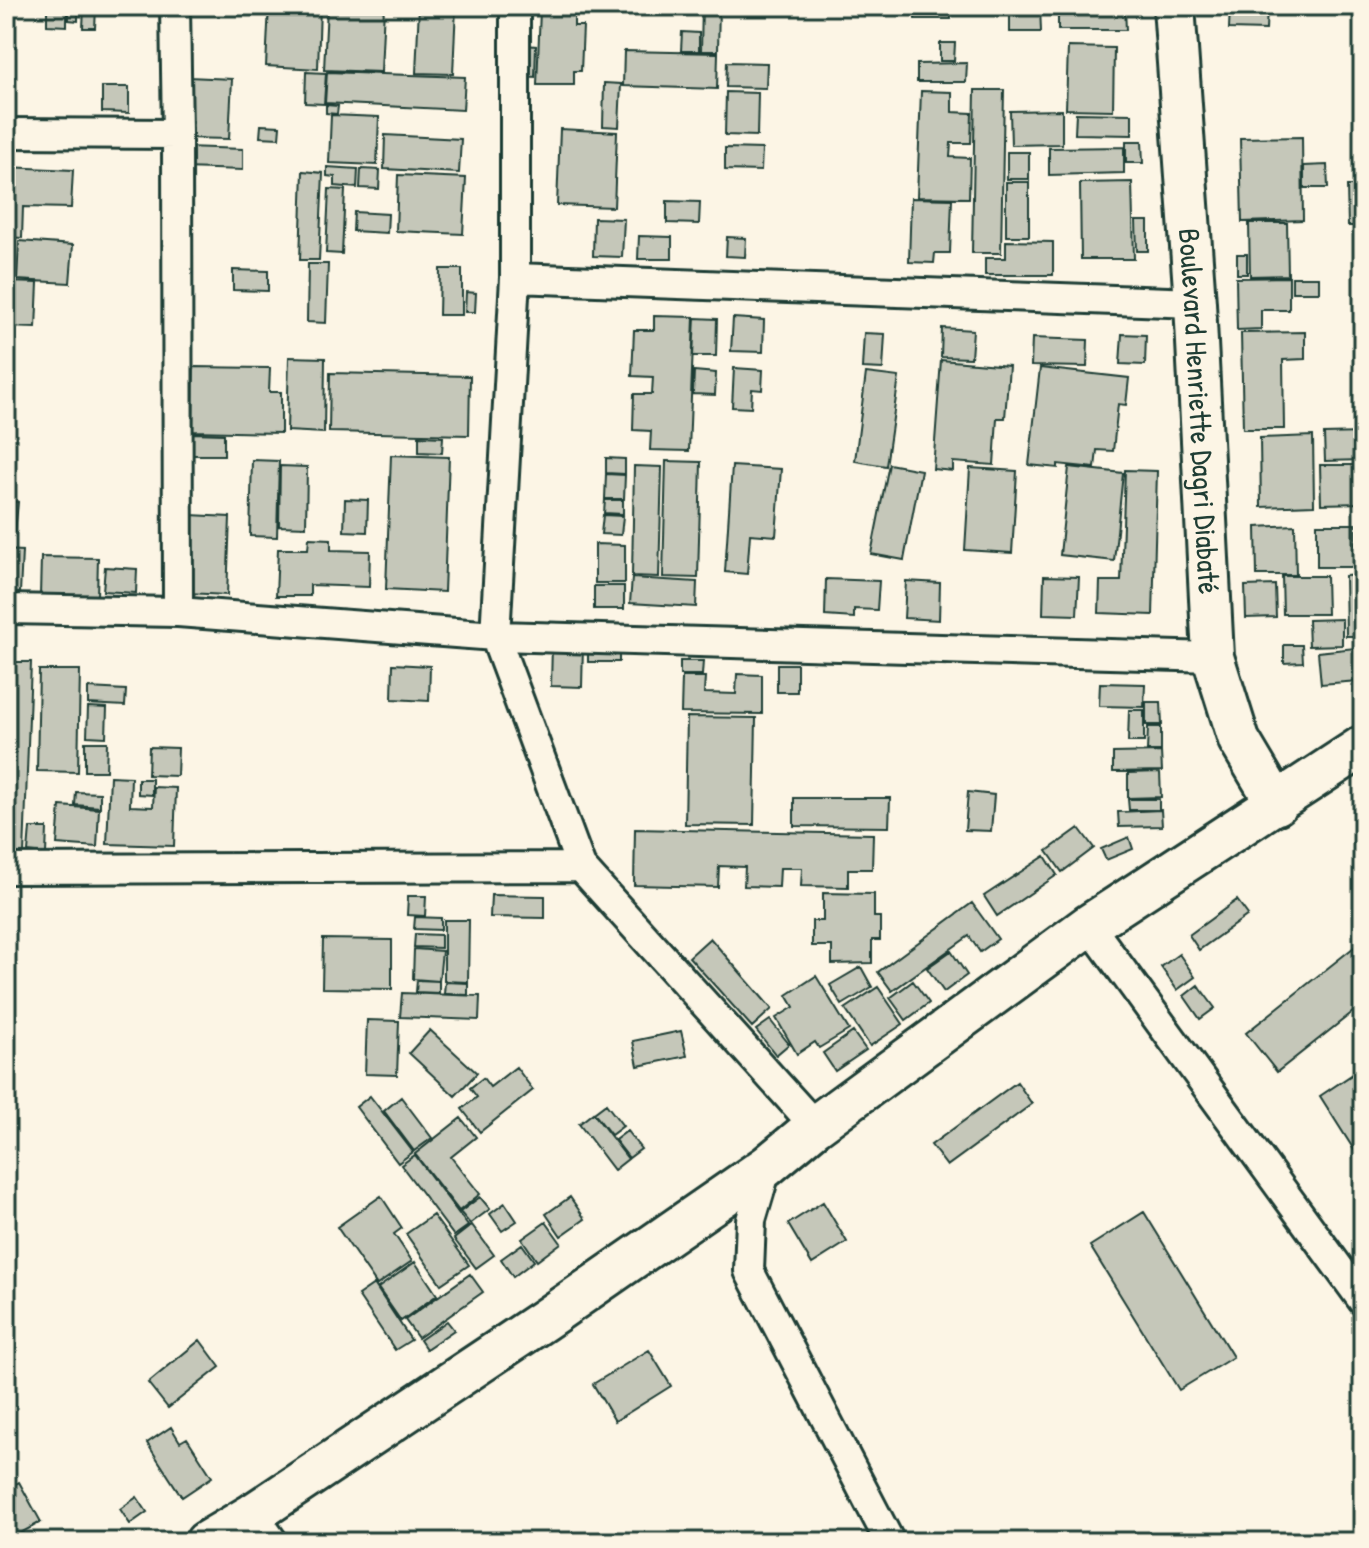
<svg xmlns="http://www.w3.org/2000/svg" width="1369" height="1548" font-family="'Patrick Hand',sans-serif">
<rect width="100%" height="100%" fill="#fcf5e5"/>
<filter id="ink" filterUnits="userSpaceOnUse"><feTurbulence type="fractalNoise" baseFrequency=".0125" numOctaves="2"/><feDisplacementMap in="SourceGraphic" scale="16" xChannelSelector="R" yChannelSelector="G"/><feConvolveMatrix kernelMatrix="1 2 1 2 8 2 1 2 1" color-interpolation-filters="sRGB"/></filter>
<g filter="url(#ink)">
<path fill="#c5c7b9" stroke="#1f3d34" stroke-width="2" d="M47,6H67V26L47,25Z
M69,6H78V21L69,20Z
M269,6H320L318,69L266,66Z
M327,6H384L381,72L324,70Z
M419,6H456L453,74L416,73Z
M702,6H719L718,51H701Z
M722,6H788V12L722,11Z
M915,6H951V19H915Z
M1010,6H1040L1041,32H1010Z
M1230,6H1267L1266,30L1229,29Z
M84,8H96L95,28H83Z
M1058,8H1125L1126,30H1058Z
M540,10H574V26H583L581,71H574V85H537Z
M682,32L699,33V51H681Z
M940,43H955L954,61H940Z
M526,45L536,46L535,77L524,76Z
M1068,47L1114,48L1113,110L1066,109Z
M624,51L718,53L717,89L623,86Z
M727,62L767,63L766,88L726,87Z
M967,63L966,82H917V64Z
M306,72L326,73L324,104L305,103Z
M327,72L465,77L463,110L325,103Z
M188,77L232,79L229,139L185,138Z
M604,83L621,84L619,127L603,126Z
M102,87H129V113L102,112Z
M975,90H1004L1001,253H972Z
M921,91L952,92V112L972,113L971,143H951L950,157L970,158L969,198L917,197Z
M726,92L758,93L757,136L725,135Z
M326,105L338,106L337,114L326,113Z
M1062,110V144L1011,145L1010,111Z
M1076,113L1132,114V135L1075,134Z
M331,115L379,117L377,165L329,163Z
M261,125L280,126L279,138L260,137Z
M560,129L617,132L614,207L557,205Z
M385,135L461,139L459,173L384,169Z
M1302,137L1303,220L1242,222L1240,138Z
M1126,141H1142L1143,163H1126Z
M1357,146H1363V180H1356Z
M185,147L243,149V170L184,168Z
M1124,147V173L1049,175V148Z
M725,148L762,149L761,171L725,170Z
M1007,152H1029V179H1007Z
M1327,165L1328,188H1304V166Z
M6,167L73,170L71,208L23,207L22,238L6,237Z
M327,167L358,169L357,188L335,186V177L327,176Z
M361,169L380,170L379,189L360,188Z
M303,171L323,173L319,260H300Z
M398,175L466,178L463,234L396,231Z
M1006,182H1029V236H1006Z
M1132,182L1134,259H1081L1080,183Z
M1347,186H1363V226H1348Z
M329,189L345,190L342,254L326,253Z
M911,198L952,199L950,253H935L934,263L909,262Z
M667,201L700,202L699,224L667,223Z
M354,212L388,214L387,233L353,231Z
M594,218L624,219L622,257L593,256Z
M1136,221H1148V251H1137Z
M1249,223H1287L1288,275L1250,276Z
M639,236L672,237V259H638Z
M727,237L746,238L745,257L726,256Z
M19,241L73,245L70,283L17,280Z
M1006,241L1053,242V275H985V258H1006Z
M1237,254H1247V274H1237Z
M308,264H328L326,323L307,322Z
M440,269H462V315H439Z
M233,270L268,271V291L233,290Z
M1289,277V310H1261V329L1237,330L1236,278Z
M1292,277H1319V292H1292Z
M6,282L38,283L36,328L6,327Z
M466,292L476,293L475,312H465Z
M654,316L694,317L689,451L650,450L651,431L633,430L634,394H652L653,377L632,376L634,330H654Z
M695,318L717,319L716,356H693Z
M733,318L764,320L763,352L731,351Z
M942,328L973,330L971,358L941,357Z
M1305,332V359L1283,360L1284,429H1243L1241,333Z
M864,333L885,334L883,369L862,368Z
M1122,334L1146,335L1145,365L1120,364Z
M1032,338L1088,340L1087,367L1031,366Z
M289,357L325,358L324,433L287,431Z
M941,360L1009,366L1005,418H997L994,465L953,462V471L933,469Z
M194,367L270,368L269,392H281V433L193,431Z
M734,368L763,370L762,390L752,389L751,408L732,407Z
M1040,368L1129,378L1126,405L1118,404L1113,451L1097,450L1095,468L1058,464V468L1029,465Z
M694,371L716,373L715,395L693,394Z
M330,373L470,376L469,435L329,432Z
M866,373L899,377L886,466L855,461Z
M192,433L224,434V455H191Z
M1362,433L1363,460L1325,461L1324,434Z
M419,436L443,437L442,453L419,452Z
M1313,436L1314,505L1261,507L1260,438Z
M391,455L449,457L444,592L386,589Z
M606,458L625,459V474L606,473Z
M252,460L279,461L277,537L250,536Z
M666,461L701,462L698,578L663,577Z
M889,464L921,470L904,560L871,554Z
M1320,465H1363V503L1321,504Z
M280,466L307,467L306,527L279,526Z
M634,466L662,467L659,577L632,576Z
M732,466L781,469L776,536L750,534L747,574L725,572Z
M1069,467L1123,473L1114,561L1060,555Z
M970,468L1017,471L1012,553L965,550Z
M1125,470L1157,471L1153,615L1099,613L1100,581H1121Z
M606,474L625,475L624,499H605Z
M345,499L368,500L367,532L344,531Z
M605,500H623V514L604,513Z
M6,501L18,502L15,533L6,532Z
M190,515L230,517L227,595L187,593Z
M603,515L623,516L621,535L601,534Z
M1317,524H1355V567H1317Z
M1295,525L1296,575H1257L1256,527Z
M309,538L331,539V550L370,551L369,587L310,585V596H276L278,549H308Z
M595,544L625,545V583H595Z
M6,550L22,551L20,593L6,592Z
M41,557L98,558L97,597L40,596Z
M105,567L137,569L136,593L103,591Z
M1363,575V636H1346L1345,576Z
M1044,576L1079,577L1077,615L1043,614Z
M1282,576H1326L1327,614H1283Z
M632,578L697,582L696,607L630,603Z
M826,579L879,581L877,610L854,609V618L825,616Z
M906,581L940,583L939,620L904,618Z
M1275,585L1276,617L1246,618L1245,586Z
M594,586H624V609H594Z
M1342,619V645L1309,646L1308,620Z
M1360,639H1363V677H1360Z
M588,640H619V662H588Z
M552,645H583L582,687L551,686Z
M1284,645H1302L1303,662L1284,663Z
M1355,648L1358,681L1321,684L1318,652Z
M680,661H703L702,675H680Z
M6,662H31L24,855H6Z
M393,664L430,666L429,701L392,699Z
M777,664H797V692H777Z
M39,670H80L78,772L37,771Z
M737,674L762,675V714L681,713L682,677H705L704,693L736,694Z
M1100,683L1145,684L1144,707L1099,706Z
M88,688L126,690L125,706L88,704Z
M1146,702H1161L1162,725H1146Z
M88,707L107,708L106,737L87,736Z
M1129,710H1144V742H1128Z
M687,717L756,718L754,825L685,824Z
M1148,727H1161V751H1147Z
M85,742H107L106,771H85Z
M149,747L178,748L177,776L148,775Z
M1161,752L1162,771L1113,772V753Z
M1160,772L1161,797L1128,798V773Z
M110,776L131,777L130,806L153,807L154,787L176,788L174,846L107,844Z
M138,779H152V795L138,794Z
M76,792L100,793V807L75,805Z
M968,792L994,795L991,831L965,830Z
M794,798H890L889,827L794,826Z
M1128,799H1159V810H1129Z
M60,806L99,809L97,847L57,844Z
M1161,810L1162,826L1119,827L1118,812Z
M30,828H47L46,854L28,852Z
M1079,828L1094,848L1062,872L1047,851Z
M635,829L873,834L872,869H848V887L801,886L802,868H780L779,887L744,886L745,867L719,866L718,887L634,885Z
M1129,837L1133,849L1106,860L1101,849Z
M1045,856L1057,875L997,916L984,896Z
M823,893L874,894V917H880V940H872V963L832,964V946H812V921H823Z
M491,895L545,896V918L490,917Z
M408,896H426L425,916L407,915Z
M1237,900L1248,915L1199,950L1189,935Z
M972,903L998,939L980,952L969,936L892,991L878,972Z
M415,917L441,918V930L414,929Z
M444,920H469L468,982L444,981Z
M415,934L441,935V948L414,947Z
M710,938L772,1009L752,1027L689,957Z
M323,939L392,940V989L322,988Z
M1363,940V1004L1277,1072L1246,1033Z
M414,949L442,951L439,981L413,979Z
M951,951L967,975L944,992L927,968Z
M1179,954L1195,977L1177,990L1161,967Z
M861,967L872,987L842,1005L830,985Z
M816,976L849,1030L819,1048L815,1042L797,1054L776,1018L794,1007L787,995Z
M417,980L439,981V993L416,992Z
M913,981L929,1003L906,1020L890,998Z
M445,982L468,983V995L444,994Z
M1198,985L1215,1008L1200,1019L1184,996Z
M878,987L903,1024L870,1046L845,1009Z
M402,993L480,996L479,1020L400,1017Z
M367,1020L399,1021L397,1075L365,1074Z
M770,1020L789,1044L776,1055L756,1030Z
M430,1030L477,1073L455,1096L409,1053Z
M681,1031L687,1056L638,1066L633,1041Z
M853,1032L866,1050L835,1071L823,1053Z
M516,1067L533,1090L480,1132L462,1109L477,1097L470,1088L483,1078L490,1087Z
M1359,1070L1363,1076V1164L1320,1096Z
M1017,1082L1032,1104L947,1166L931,1145Z
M370,1096L413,1152L398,1163L356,1107Z
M401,1097L432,1138L414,1151L384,1111Z
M606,1104L623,1126L611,1135L594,1113Z
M593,1113L628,1159L614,1170L579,1124Z
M461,1118L476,1137L451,1157L480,1194L459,1211L415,1154Z
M627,1131L641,1149L629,1158L615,1140Z
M415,1155L468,1226L454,1236L401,1165Z
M381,1196L402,1228L394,1234L412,1261L377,1285L337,1227Z
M480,1197L490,1209L470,1224L460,1212Z
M570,1197L585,1219L561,1236L546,1214Z
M823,1202L847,1242L812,1264L788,1224Z
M505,1203L517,1221L502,1231L490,1214Z
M1144,1212L1233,1357L1179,1390L1090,1246Z
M433,1215L469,1265L441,1284L406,1234Z
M546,1222L561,1243L537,1261L522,1239Z
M472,1225L494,1255L476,1268L454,1239Z
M522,1244L534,1261L513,1277L501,1259Z
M415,1262L437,1295L401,1321L378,1288Z
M470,1274L483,1292L418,1338L405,1320Z
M374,1284L411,1340L395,1350L358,1295Z
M447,1321L454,1330L426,1349L420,1340Z
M200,1340L220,1367L168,1408L148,1383Z
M649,1350L671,1386L615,1421L593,1384Z
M171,1427L180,1442L187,1438L212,1477L182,1497L147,1443Z
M19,1482L41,1522L6,1541V1489Z
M137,1497L147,1512L130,1524L120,1509Z"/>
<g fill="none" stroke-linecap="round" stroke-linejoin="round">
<g stroke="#1f3d34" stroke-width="34">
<path id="street" d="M175,6L177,134L178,612
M515,6V278L495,636L581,867L815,1126
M6,133L177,134
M515,278L1195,303
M6,609L178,612L495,636L1213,657
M6,869L581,867
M1089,925L1363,1301
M767,1166L751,1220L749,1271L890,1542
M253,1514L273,1542"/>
</g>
<g stroke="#1f3d34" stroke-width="46">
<g id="secondary">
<path id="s1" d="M1174,6L1195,303L1213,657L1239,740L1277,804"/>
<path d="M206,1542L253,1514L544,1320L767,1166L815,1126L1089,925L1363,746"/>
</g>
</g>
<use href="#street" stroke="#fcf5e5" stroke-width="28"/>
<use href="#secondary" stroke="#fcf5e5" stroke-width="40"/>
</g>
</g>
<g text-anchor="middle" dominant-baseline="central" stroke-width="8" stroke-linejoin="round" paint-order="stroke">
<g font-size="30" fill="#1f3d34" stroke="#fcf5e5">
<text stroke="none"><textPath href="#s1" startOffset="406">Boulevard Henriette Dagri Diabaté</textPath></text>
</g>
</g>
<rect width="1369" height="1548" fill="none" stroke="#fcf5e5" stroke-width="32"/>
<rect x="16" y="16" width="1337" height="1516" fill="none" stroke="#1f3d34" stroke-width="3" filter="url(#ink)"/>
</svg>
